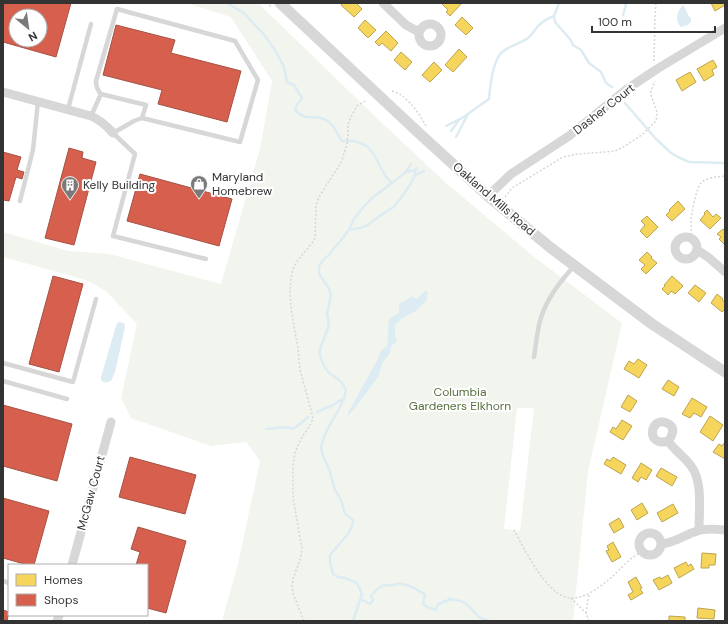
<svg xmlns="http://www.w3.org/2000/svg" width="728" height="624" font-family="'DM Sans',sans-serif">
<rect width="100%" height="100%" fill="#fff"/>
<path fill="#f1f5ed" fill-rule="evenodd" d="M186,3H258L380,121L446,183L533,256L622,323L588,472L573,621H222L238,564L260,461L246,442L211,446L131,418L121,398L137,324L106,291L86,280L3,257V232L34,241L68,251L109,254L221,284L260,149L272,81L231,17ZM517,408H534L520,531L504,529Z"/>
<path fill="#ddebf3" d="M683,5C687,10 686,14 691,18V22L688,25L681,27C674,21 677,11 683,5Z
M425,291L428,292L426,301L416,311L401,319L395,325V333L397,342L391,346V351L382,364L378,377L355,408L347,417L350,409L378,359L380,352L387,346L389,319L399,313V303L405,301L412,296L417,299Z
M118,322L124,323L125,327L115,372L111,381C106,383 104,383 101,380V377L116,326Z"/>
<path fill="#f6d55c" stroke="#bca450" d="M343,3H356L362,9L354,17L341,5Z
M443,3H462L450,16L446,12L448,10L442,4Z
M711,3H725V5L715,11Z
M462,17L473,28L466,35L455,25Z
M365,20L376,30L368,38L358,28Z
M386,31L398,43L391,51L382,43L379,46L375,42Z
M459,49L467,57L453,72L445,65Z
M401,52L412,62L405,70L394,60Z
M713,60L717,67L712,70L714,75L704,81L697,69Z
M434,62L442,70L430,82L422,75Z
M690,72L696,82L682,91L676,80Z
M678,201L685,209L672,221L666,215L670,211L669,210Z
M707,210L713,217L716,214L721,218L710,229L700,220L705,214L704,213Z
M647,216L658,227L647,238L640,231L645,225L641,221Z
M723,229L725,231V245L719,239L721,237L717,234Z
M647,252L652,257L651,258L657,263L646,274L641,269L645,265L639,260Z
M672,276L683,286L675,294L671,291L668,295L662,289L665,286L664,285Z
M695,285L706,293L699,302L688,293Z
M717,294L723,299L722,300L725,302V309L722,312L711,303Z
M638,359L647,365L639,378L624,369L629,361L634,364Z
M668,380L679,387L674,396L662,389Z
M628,395L637,401L630,412L621,407Z
M692,398L707,407L701,417L694,413L690,418L682,414Z
M710,416L723,425L713,441L700,432Z
M622,420L632,426L623,440L610,432L613,427L616,429Z
M725,442V459L713,452L719,444L722,446Z
M613,457L626,465L621,474L604,464L607,459L610,461Z
M641,463L652,470L646,480L641,477L638,482L632,478Z
M661,468L677,477L672,486L656,476Z
M642,503L648,513L637,520L631,510Z
M673,504L678,513L662,522L657,513Z
M619,518L624,527L614,533L609,524Z
M613,542L621,557L612,562L606,551L609,550L607,546Z
M702,553L716,554L715,565H709V568H701Z
M686,562L688,566L691,564L694,569L679,578L674,568Z
M668,575L672,583L659,590L653,580L660,577L661,579Z
M636,577L642,588L640,589L643,593L631,600L628,595L633,592L628,582Z
M698,608L715,610L714,619L697,618Z
M669,616L685,617V621H669Z"/>
<path fill="#d6604d" stroke="#a55245" fill-rule="evenodd" d="M3,3H71L56,57L3,42ZM16,16H40V40H16Z
M116,25L175,40L171,53L241,71L227,122L158,104L162,90L103,75Z
M69,148L83,152L82,158L96,162L74,245L45,238Z
M3,152L21,157L17,170L24,172L22,179L16,177L9,201L3,200Z
M140,174L232,199L219,246L127,221Z
M53,276L83,284L59,372L29,364Z
M3,405L72,424L57,481L3,466Z
M130,457L196,475L185,514L119,497Z
M3,498L49,511L34,565H28L3,558Z
M138,527L186,541L166,613L147,608V565H136L140,552L131,549Z
M3,610L9,612L7,621H3Z"/>
<g fill="none" stroke-linecap="round" stroke-linejoin="round">
<path stroke="#ddebf3" stroke-width="2.5" d="M227,3L244,13L266,37L276,52L284,67L287,82L294,85L302,98L297,105L295,110C298,113 302,116 306,117C315,118 323,116 330,123C335,127 338,136 342,141H355L367,146L373,153L386,177L392,183
M623,15L626,5L625,3
M554,16L555,22L570,39L573,45L581,50L589,63L601,72L606,83L612,87
M625,103L656,139L671,153L680,158L689,162L725,163
M446,126L462,118L489,99C490,87 493,62 501,53C508,46 520,44 528,38C532,35 535,30 538,26C542,22 548,18 554,16L559,3
M451,131L459,120
M456,137L468,114
M415,170V175L424,171
M407,172L415,170L417,168
M349,230L360,228L368,225L381,215L395,206L410,185L415,175
M317,412L333,405L344,398
M266,429L286,427L293,429L300,424L308,417
M361,599L370,604L373,600L371,596C374,592 381,585 386,585C389,585 390,586 393,585C394,585 395,584 396,584C405,582 415,589 423,593L425,595L423,604L427,607L436,610L438,604L442,603L443,601L446,602L449,599C454,600 461,600 465,603C476,610 474,618 489,621
M353,621L362,594L357,583L345,578L338,577L333,574L330,562V555L348,534L351,528L353,523V520L345,514L341,500L335,490L329,469L323,456L321,447L324,437L328,428L338,411L344,398L346,390L342,383L338,379L329,373L324,366L320,356V349L329,325L327,313L330,300L331,294L328,287L319,274V266L324,259L328,256L349,230L354,219L360,211L371,199L406,172L411,164"/>
<path stroke="#d6d6d6" stroke-width="1.5" stroke-dasharray="2 2" stroke-linecap="butt" d="M266,3L272,7
M654,61L655,16L656,3
M392,91C395,92 399,93 401,95C412,103 420,115 426,126
M505,197L512,188L563,157L578,154L605,152L615,151L625,146L643,134L656,121L657,116V112L651,95V91L655,81
M691,239C692,233 691,229 691,223C691,215 696,189 701,183C706,177 718,177 725,176
M514,530C524,548 548,599 572,598C585,598 597,589 607,581C619,572 628,558 642,552
M571,598L586,613L589,621
M586,613L589,594
M304,621L293,593L292,586L293,579L301,557L302,549L293,497V466L295,452L301,439L309,427L313,419L311,410L300,370L298,349L291,308L290,293L291,278L293,269L298,260L312,243L315,238L316,207L318,199L325,187L341,163L347,144L348,135V124L351,117L357,106L365,101"/>
<path stroke="#d7d7d7" stroke-width="4.5" d="M117,9L235,41L258,80L240,142L142,118L146,105L101,94C97,90 96,87 96,81Z
M68,109L91,24
M91,116L101,94
M142,118L134,121L113,133L135,154L113,236L206,259
M20,201L33,150L38,101
M534,357C536,345 537,332 540,321C546,299 560,282 574,266
M3,363L73,382L96,299
M3,381L67,399
M3,581L9,583"/>
<path stroke="#d7d7d7" stroke-width="9" d="M383,3L406,25L419,32
M419 35a11 11 0 1 1 22 0a11 11 0 1 1-22 0Z
M3,92L91,116C100,120 106,125 113,133
M488,196L511,174L569,136L627,89L657,69L725,28
M675 248a11 11 0 1 1 22 0a11 11 0 1 1-22 0Z
M697,250L708,257L725,272
M668,441C673,435 676,427 667,423C650,415 645,448 668,441C675,451 685,457 691,466C703,481 699,511 699,530
M639 544a11 11 0 1 1 22 0a11 11 0 1 1-22 0Z
M661,544C675,543 684,535 697,531C705,528 716,529 725,530
M72,565L111,422
M57,621L59,615"/>
<path stroke="#d7d7d7" stroke-width="11" d="M280,3L421,135L488,196L551,248L652,324L725,372"/>
</g>
<defs>
<g id="shop-pin" transform="scale(0.9)"><path d="M0 17L-7.5 6A9.5 9.5 0 1 1 7.5 6Z" fill="#7a7a7a" stroke="#fff"/><path d="M-5-2.5h2.3a2.7 3.5 0 0 1 5.4 0H5L5.5 6h-11ZM-1.5-2.5h3a1.5 2.3 0 0 0-3 0Z" fill="#fff"/></g>
<g id="building-pin" transform="scale(0.9)"><path d="M0 17L-7.5 6A9.5 9.5 0 1 1 7.5 6Z" fill="#7a7a7a" stroke="#fff"/><path d="M-4-6H4V6H1V3H-1V6H-4ZM-2.5-4.3h1.7v1.8h-1.7ZM.8-4.3h1.7v1.8H.8ZM-2.5-1h1.7V.8h-1.7ZM.8-1h1.7V.8H.8Z" fill="#fff"/></g>
</defs>
<g fill-rule="evenodd">
<use href="#shop-pin" x="199" y="184"/>
<use href="#building-pin" x="70" y="185"/>
</g>
<g text-anchor="middle" dominant-baseline="central" stroke-width="4" stroke-linejoin="round" paint-order="stroke">
<g font-size="12" fill="#333" stroke="#fff">
<text transform="translate(604 109) rotate(-38)">Dasher Court</text>
<text transform="translate(494 199) rotate(41)">Oakland Mills Road</text>
<text transform="translate(91 493) rotate(-75)">McGaw Court</text>
</g>
<g font-size="12" fill="#333" stroke="#fff" text-anchor="start">
<text x="212" y="177">Maryland<tspan x="212" dy="14">Homebrew</tspan></text>
<text x="83" y="185">Kelly Building</text>
</g>
<g font-size="12" fill="#56703f" stroke="#fff">
<text x="460" y="392">Columbia<tspan x="460" dy="14">Gardeners Elkhorn</tspan></text>
</g>
</g>
<rect width="728" height="624" fill="none" stroke="#333333" stroke-width="8"/>
<rect x="8" y="564" width="140" height="52" fill="#ffffff" stroke="#adadad"/>
<rect x="16" y="574" width="20" height="12" fill="#f6d55c" stroke="#adadad"/>
<text x="44" y="584" font-size="12" fill="#333333">Homes</text>
<rect x="16" y="594" width="20" height="12" fill="#d6604d" stroke="#adadad"/>
<text x="44" y="604" font-size="12" fill="#333333">Shops</text>
<g transform="translate(28 28) rotate(151)"><circle r="19" fill="#ffffff" stroke="#adadad"/>
<path d="M0-3L7 15L0 10L-7 15Z" fill="#7a7a7a"/>
<text y="-6" font-size="11" font-weight="bold" text-anchor="middle" fill="#333333">N</text>
</g>
<path d="M592 26v6h123v-6" fill="none" stroke="#333333" stroke-width="2"/>
<text x="598" y="26" font-size="12" fill="#333333" stroke="#ffffff" stroke-width="3" paint-order="stroke">100 m</text>
</svg>
